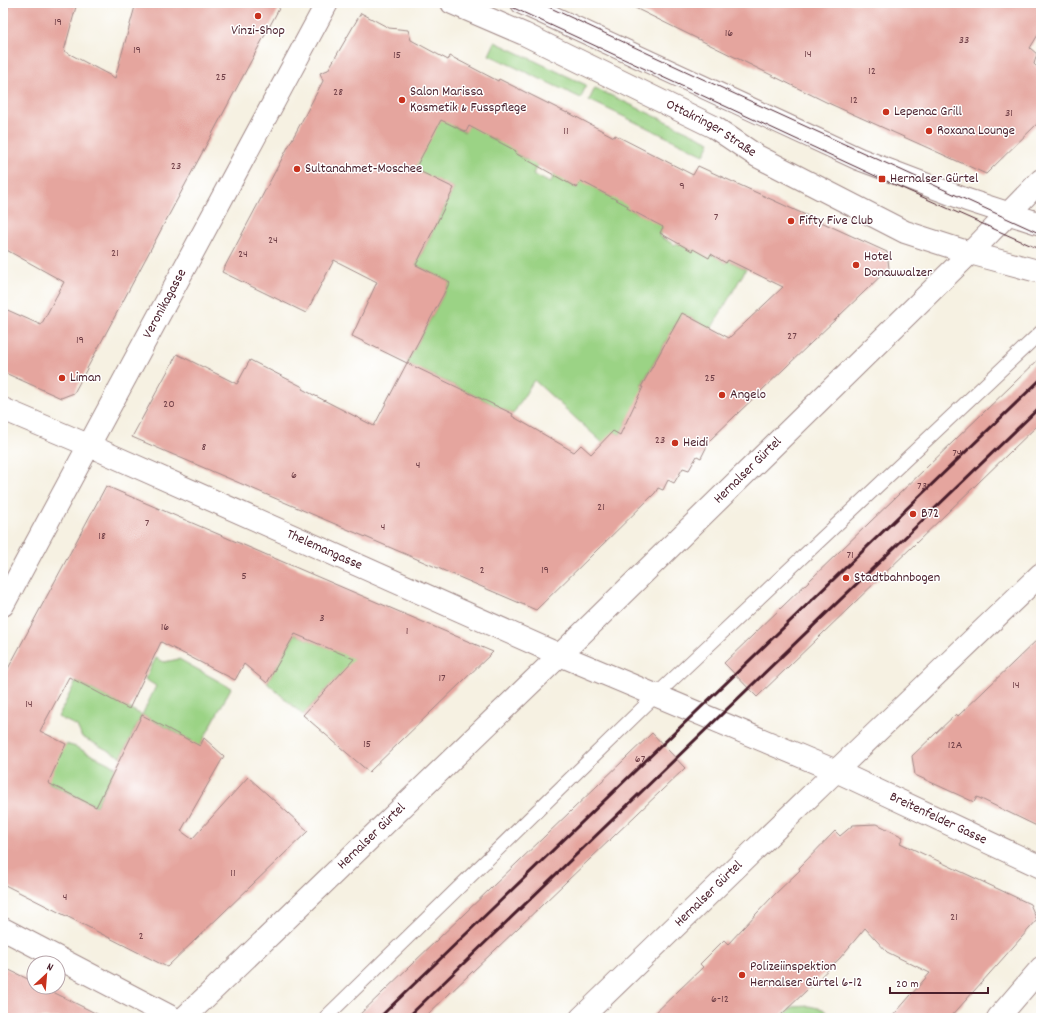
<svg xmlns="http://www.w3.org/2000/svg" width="1044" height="1021" font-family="Dekko,sans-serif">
<rect width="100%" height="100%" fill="#fff"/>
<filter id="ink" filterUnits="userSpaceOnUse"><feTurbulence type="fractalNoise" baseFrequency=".025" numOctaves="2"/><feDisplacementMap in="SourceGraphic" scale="8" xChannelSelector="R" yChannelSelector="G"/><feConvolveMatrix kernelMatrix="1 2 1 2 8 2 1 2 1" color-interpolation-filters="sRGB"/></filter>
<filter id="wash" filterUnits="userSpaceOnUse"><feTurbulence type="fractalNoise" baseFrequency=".012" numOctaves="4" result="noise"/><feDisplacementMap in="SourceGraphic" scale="16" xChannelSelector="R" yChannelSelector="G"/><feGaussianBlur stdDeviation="0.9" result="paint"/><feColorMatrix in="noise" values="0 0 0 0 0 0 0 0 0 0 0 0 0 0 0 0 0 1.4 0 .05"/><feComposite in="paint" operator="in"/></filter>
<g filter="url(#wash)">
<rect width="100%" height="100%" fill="#f6f1e2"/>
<path fill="#9bd385" stroke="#727958" d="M495,42L586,85L581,98L489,55Z
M595,88L710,142L704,155L589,100Z
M446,111L457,117L453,126L465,132L470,124L492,126L487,136L499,142L504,133L520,143L515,153L527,160L543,155L533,174L550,183L559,165L570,170L565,181L577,188L582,177L605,181L600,191L612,197L632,199L628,208L640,215L644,205L666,221L659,236L675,245L677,243L692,251L693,249L711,254L726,263L728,260L746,269L711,329L682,313L641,386L653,392L628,419L620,435L614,432L606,446L534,380L513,414L407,363L450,282L416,265L454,188L345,137Z
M295,634L354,658L382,683H352L341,673L303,715L267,683Z
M156,658L164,662L179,659L231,688L152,836L174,775L192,741L142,715L121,757L82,737L77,726L58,717L76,681L142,715L156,686L145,679Z
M66,744L76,747L116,767L96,806L41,779Z
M809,1006L823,1009L833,1018H780L793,1007Z"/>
<g id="blocks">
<path fill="#e5a59e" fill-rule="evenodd" d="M9,3H77L64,51L115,78L136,3H282L74,393L61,398L3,372V308L41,325L64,282L3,248V27Z
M625,3H1041V30L1030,48L1037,54L1034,64L1041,71V120L986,174L826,102Z
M361,13L389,28L408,30L411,40L448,60L450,56L498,81L499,79L567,113V112L614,137L615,135L693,175L698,166L887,252L889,268L710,440L701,458L697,456L689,470L683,468L674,483L668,480L663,490L658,488L655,493L536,610L132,437L177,354L237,384L250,360L303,387L302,389L374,426L407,363L352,336L377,282L334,260L306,313L222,272L323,81L320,73L328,70ZM441,120L466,132L469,126L516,151L515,153L577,188L581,181L628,206L627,208L663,227L660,233L692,251L693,249L709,258L711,254L726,263L728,260L783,287L729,338L682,313L641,387H643L620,435L613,431L591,454L581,445L574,452L512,416L513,414L407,363L450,282L416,265L454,188L415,169Z
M1041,357V422L757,697L724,663Z
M106,486L493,652L369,772L303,715L354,659L295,634L267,683L244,664L235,680L161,642L129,709L69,677L40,731L66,744L48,783L96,807L142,715L200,746L204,738L224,756L181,831L192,839L248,777L308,831L167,967L3,884V678Z
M1041,636V828L977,797L974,802L915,775L912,756L956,714L958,716Z
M652,733L685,768L424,1018H356Z
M877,824L903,837L900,843L1030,904L1037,920L950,1018H891L930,973L887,952L865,928L840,958L778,1018H650L703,967L700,964L724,940L728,944L772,897L800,870L799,868L835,831L840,836L853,825Z
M3,967L34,982V987H43L105,1018H3Z"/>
</g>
</g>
<g filter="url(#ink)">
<use href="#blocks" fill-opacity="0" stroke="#a08886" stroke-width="1"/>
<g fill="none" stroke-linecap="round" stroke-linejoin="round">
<g stroke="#a08886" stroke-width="15">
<path id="lane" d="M325,1018L656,695L1041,332"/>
</g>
<g stroke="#a08886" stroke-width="24">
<g id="street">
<path id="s1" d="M3,409L88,445L560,655L836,771L1041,867"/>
<path id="s2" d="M3,605L327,3"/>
<path d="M3,929L173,1018"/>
<path d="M998,1018L1041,968"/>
</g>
</g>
<g stroke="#a08886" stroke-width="24">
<g id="secondary">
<path id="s3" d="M452,3L524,34L714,127L757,156L905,232L970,253L1041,272"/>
<path d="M522,3L859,159L967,200L1041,224"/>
</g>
</g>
<g stroke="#a08886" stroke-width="24">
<g id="primary">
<path id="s4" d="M184,1018L560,655L970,253L1041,180"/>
<path id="s5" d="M581,1018L836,771L1041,574"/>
</g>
</g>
<use href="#lane" stroke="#fff" stroke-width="13"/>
<use href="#street" stroke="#fff" stroke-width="22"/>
<use href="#secondary" stroke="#fff" stroke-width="22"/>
<use href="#primary" stroke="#fff" stroke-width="22"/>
<path stroke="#4a1f2b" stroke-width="1" d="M503,3L882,179L1041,250
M540,3L737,95L1041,234"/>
<path stroke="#4a1f2b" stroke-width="3" d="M379,1018L1041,379
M407,1018L1041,406"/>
</g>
</g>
<g fill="#c8321e" stroke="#fff" stroke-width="1.5">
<circle cx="258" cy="16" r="4"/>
<circle cx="402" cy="100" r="4"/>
<circle cx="886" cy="112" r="4"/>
<circle cx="929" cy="131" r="4"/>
<circle cx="297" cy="169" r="4"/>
<rect x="878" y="175" width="8" height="8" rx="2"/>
<circle cx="791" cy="221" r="4"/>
<circle cx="856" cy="265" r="4"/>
<circle cx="62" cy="378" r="4"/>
<circle cx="722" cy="395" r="4"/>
<circle cx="675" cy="443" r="4"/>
<circle cx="913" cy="514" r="4"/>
<circle cx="846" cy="578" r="4"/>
<circle cx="742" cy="975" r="4"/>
</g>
<g text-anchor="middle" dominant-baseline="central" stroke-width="3" stroke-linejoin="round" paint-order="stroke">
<g font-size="12" fill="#714048">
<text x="58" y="22">19</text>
<text x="729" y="33">16</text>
<text x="964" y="40">33</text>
<text x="137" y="50">19</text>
<text x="808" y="54">14</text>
<text x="397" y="55">15</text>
<text x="872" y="71">12</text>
<text x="221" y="77">25</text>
<text x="338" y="92">28</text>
<text x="854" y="100">12</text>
<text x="1009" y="113">31</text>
<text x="566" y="131">11</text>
<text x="176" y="166">23</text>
<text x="682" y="186">9</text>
<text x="716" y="217">7</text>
<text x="273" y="240">24</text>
<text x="115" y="253">21</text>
<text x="243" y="254">24</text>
<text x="792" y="336">27</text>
<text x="80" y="340">19</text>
<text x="710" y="378">25</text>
<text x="169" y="404">20</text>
<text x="660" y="440">23</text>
<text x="204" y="447">8</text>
<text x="957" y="453">74</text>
<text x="418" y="465">4</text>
<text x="294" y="475">6</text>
<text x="922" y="486">73</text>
<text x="601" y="507">21</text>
<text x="147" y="523">7</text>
<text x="383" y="527">4</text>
<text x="102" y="536">18</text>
<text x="850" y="555">71</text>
<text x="482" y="570">2</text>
<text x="545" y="570">19</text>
<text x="244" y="576">5</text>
<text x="322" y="618">3</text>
<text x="165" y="627">16</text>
<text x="407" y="631">1</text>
<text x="442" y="678">17</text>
<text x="1016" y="685">14</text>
<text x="29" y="704">14</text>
<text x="367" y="744">15</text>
<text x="955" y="745">12A</text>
<text x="640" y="759">67</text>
<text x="233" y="873">11</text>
<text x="65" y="897">4</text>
<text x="954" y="917">21</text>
<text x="141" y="936">2</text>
<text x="720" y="999">6-12</text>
</g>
<g font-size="14" fill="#4a1f2b" stroke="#fff" text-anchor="start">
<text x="258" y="31" text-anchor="middle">Vinzi-Shop</text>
<text x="410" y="92">Salon Marissa<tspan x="410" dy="16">Kosmetik &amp; Fusspflege</tspan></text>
<text x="894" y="112">Lepenac Grill</text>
<text x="937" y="131">Roxana Lounge</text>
<text x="305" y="169">Sultanahmet-Moschee</text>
<text x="890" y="179">Hernalser Gürtel</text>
<text x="799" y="221">Fifty Five Club</text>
<text x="864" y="257">Hotel<tspan x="864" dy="16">Donauwalzer</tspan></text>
<text x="70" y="378">Liman</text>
<text x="730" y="395">Angelo</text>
<text x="683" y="443">Heidi</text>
<text x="921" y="514">B72</text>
<text x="854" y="578">Stadtbahnbogen</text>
<text x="750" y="967">Polizeiinspektion<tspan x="750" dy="16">Hernalser Gürtel 6-12</tspan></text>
</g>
<g font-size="14" fill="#4a1f2b" stroke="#fff">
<text stroke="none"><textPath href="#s3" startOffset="288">Ottakringer Straße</textPath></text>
<text stroke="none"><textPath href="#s2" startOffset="342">Veronikagasse</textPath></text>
<text stroke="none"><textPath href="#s4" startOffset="786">Hernalser Gürtel</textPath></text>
<text stroke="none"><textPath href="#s1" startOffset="351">Thelemangasse</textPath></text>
<text stroke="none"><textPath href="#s1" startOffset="1021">Breitenfelder Gasse</textPath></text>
<text stroke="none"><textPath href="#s4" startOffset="261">Hernalser Gürtel</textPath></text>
<text stroke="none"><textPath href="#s5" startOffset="178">Hernalser Gürtel</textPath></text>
</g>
</g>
<rect width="1044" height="1021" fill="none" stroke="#fff" stroke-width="16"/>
<g transform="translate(46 975) rotate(26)"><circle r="19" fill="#ffffff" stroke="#b7a5aa"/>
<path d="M0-3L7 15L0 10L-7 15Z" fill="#c8321e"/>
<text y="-6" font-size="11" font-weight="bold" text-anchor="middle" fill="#4a1f2b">N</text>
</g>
<path d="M890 987v6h98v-6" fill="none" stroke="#4a1f2b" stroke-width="2"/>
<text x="896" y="987" font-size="12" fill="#4a1f2b" stroke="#ffffff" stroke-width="3" paint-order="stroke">20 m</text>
</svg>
